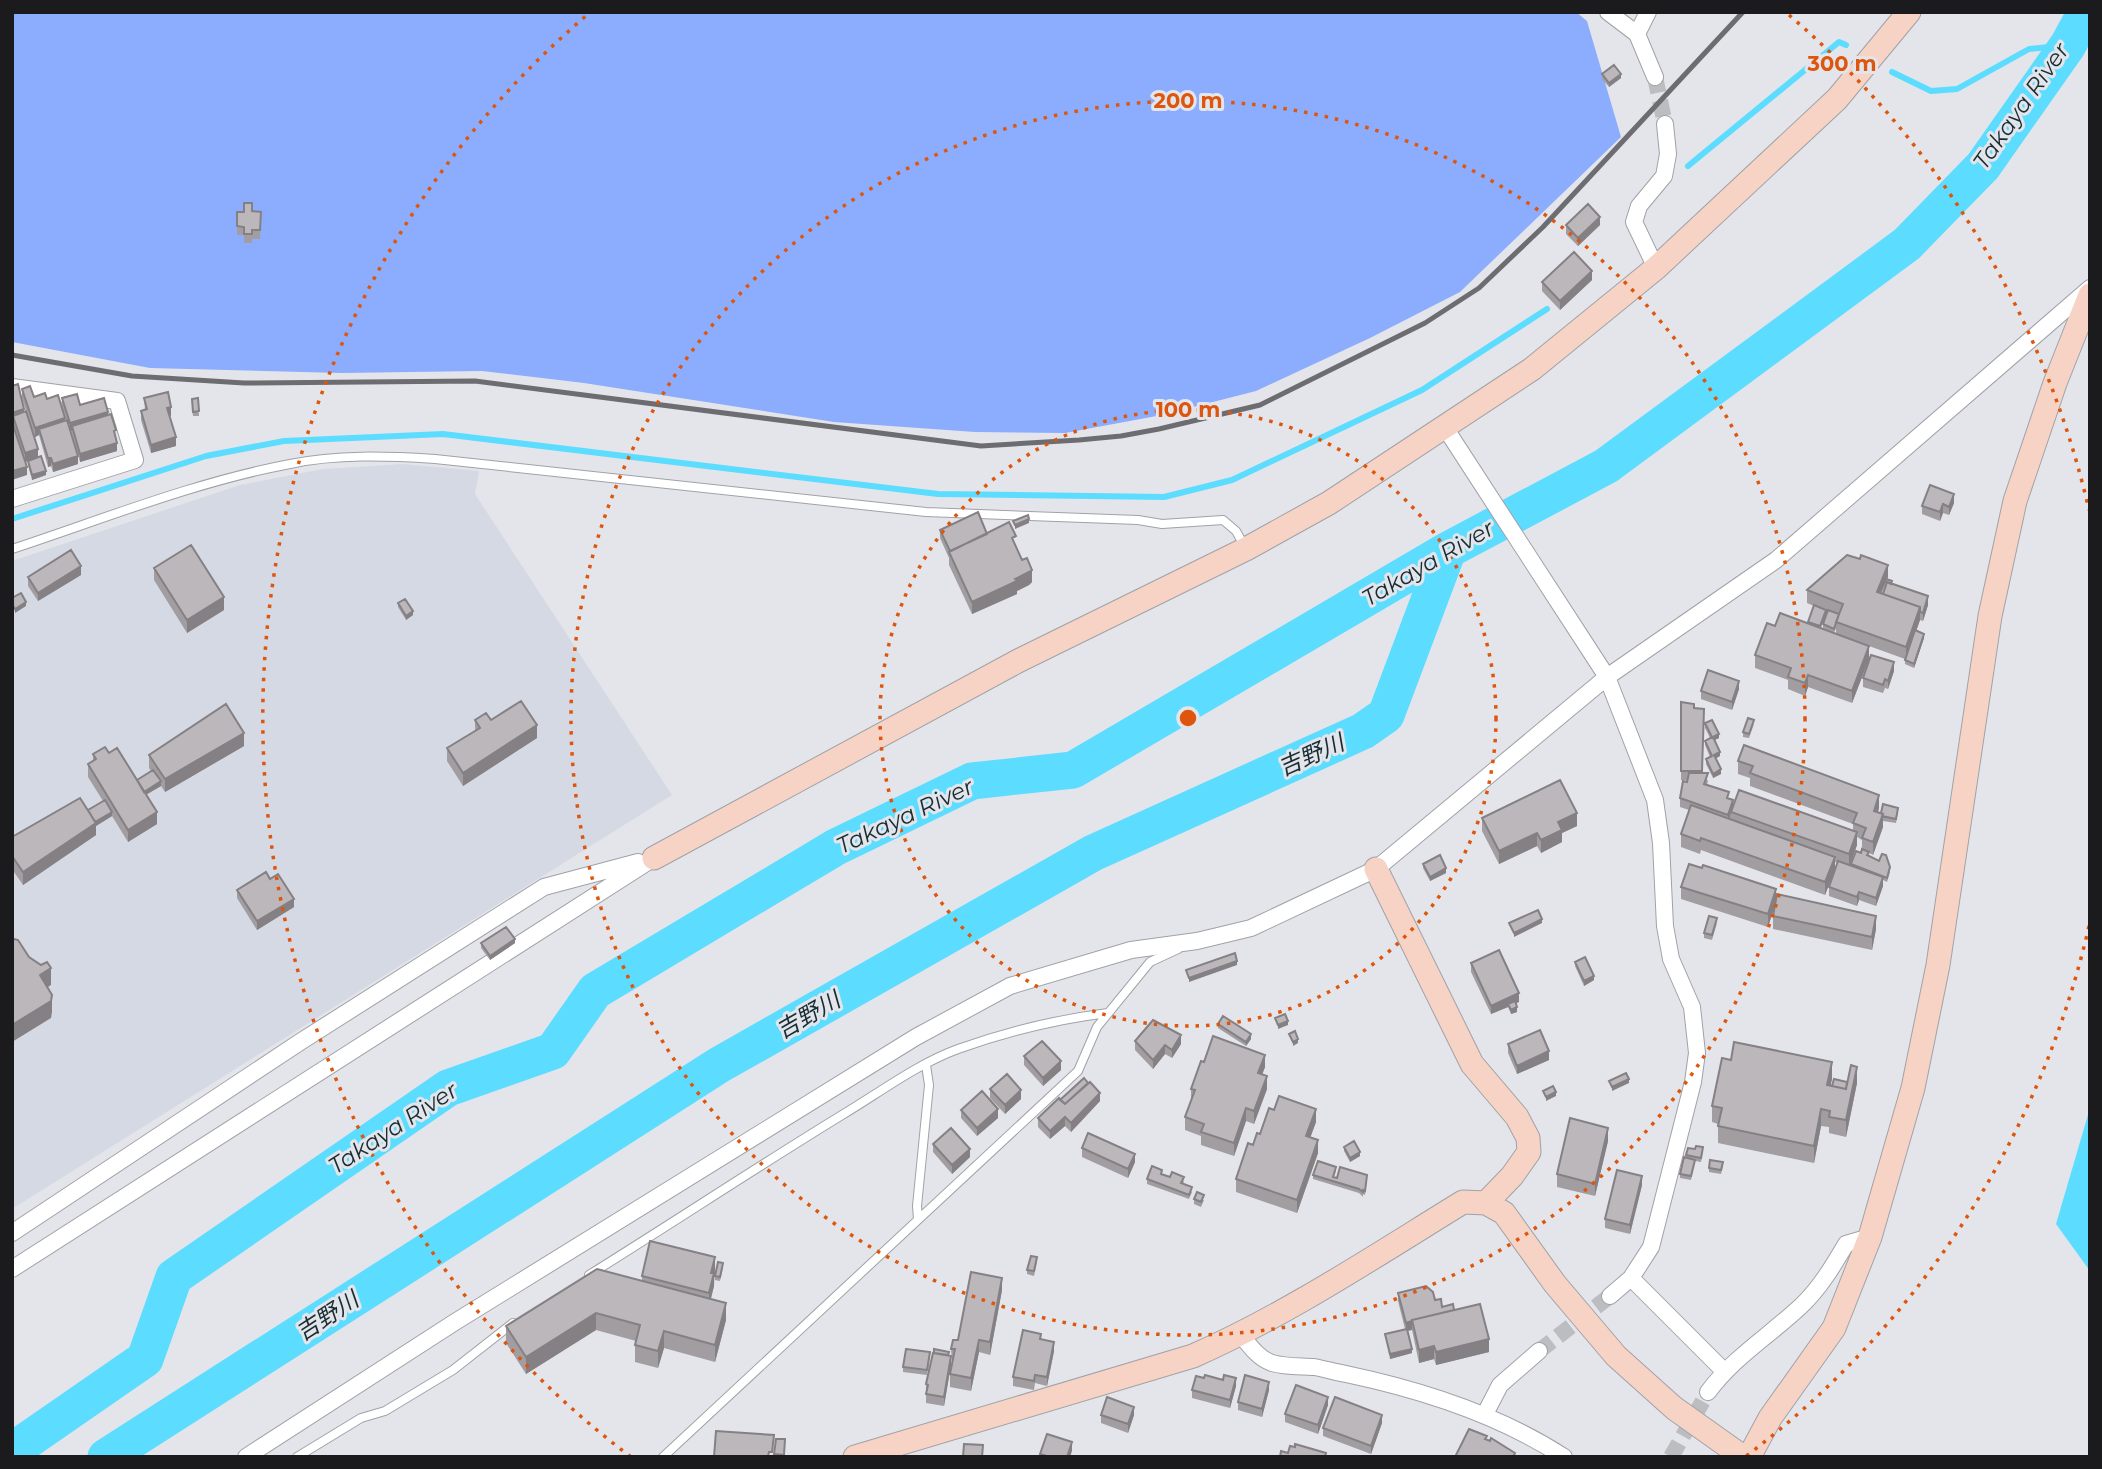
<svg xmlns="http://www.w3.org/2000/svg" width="2102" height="1469" font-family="Montserrat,'Noto Sans JP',sans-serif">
<rect width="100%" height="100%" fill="#e3e5ea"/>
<path fill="#d4d9e4" d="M403,464L479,471L475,494L672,795L12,1209V561L240,485L323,469Z"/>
<path fill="#8cadfd" d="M12,12H1576L1587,21L1621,137L1460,292L1370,338L1256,391L1162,415L1065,433L975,432L834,422L584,383L482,371L341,373L150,368L12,342Z"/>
<path fill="#5cdcff" d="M2090,1108V1271L2056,1224Z"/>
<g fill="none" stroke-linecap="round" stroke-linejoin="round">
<path stroke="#5cdcff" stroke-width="6" d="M1892,72L1931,91L1957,89L2029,49L2068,45
M1688,166L1839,42L1846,45
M12,519L206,456L284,441L443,434L938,494L1164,497L1232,480L1422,390L1547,309"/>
<path stroke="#5cdcff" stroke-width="37" d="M12,1451L145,1359L174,1277L448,1088L553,1051L595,991L836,847L972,781L1073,770L1448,550L1606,466L1907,244L1983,166L2068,45L2086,12
M106,1457L719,1065L1093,853L1363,731L1386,715L1448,550"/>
<path stroke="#bbbdc1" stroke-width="16" stroke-dasharray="16 8" stroke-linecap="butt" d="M1655,77L1665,124
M1539,1351L1610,1296
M1671,1457L1708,1392"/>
<g stroke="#a0a2a7" stroke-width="10">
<path id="lane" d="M12,549C103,519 195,482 290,464C337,454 387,456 435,459L926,512L1138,520L1162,524L1223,520L1236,531L1245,547
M918,1219L917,1206L929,1085L926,1065
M589,1275C674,1222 757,1167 842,1115C879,1093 917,1064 958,1049C1006,1032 1058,1019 1108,1013
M297,1457L361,1418L385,1411L453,1370L513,1323
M663,1457L1078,1071L1097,1027L1150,962L1178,949"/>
</g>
<g stroke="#a0a2a7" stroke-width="18">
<path id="street" d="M1608,12L1637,34L1655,77
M1637,34L1648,12
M1656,268L1634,222L1639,206L1664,176L1668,154L1665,124
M12,387L117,401L135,460L12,499
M1444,426L1607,677L1655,800L1661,843L1665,926L1671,959L1692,1007L1697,1053L1693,1082L1651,1247L1631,1278L1610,1296
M12,1233L300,1042L544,887L638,862
M12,1269L654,858
M1631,1278L1724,1371
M1241,1335C1250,1346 1258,1358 1272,1363C1285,1367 1301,1366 1314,1367C1325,1369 1335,1372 1346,1374C1422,1390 1498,1414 1564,1457
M1708,1392C1734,1357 1769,1336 1801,1306C1820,1288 1833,1266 1846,1244L1870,1237
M1485,1414L1500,1385L1539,1351
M246,1457L455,1322L916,1037L1010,986L1131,950L1197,941L1251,928L1376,869L1607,677L1776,560L2090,288"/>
</g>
<g stroke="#a0a2a7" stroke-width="25">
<path id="secondary" d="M654,858L1018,661L1246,549L1329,503L1532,369L1656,268L1837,99L1909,12
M1376,869L1472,1064L1517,1117L1528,1138L1529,1152L1512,1176L1486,1203
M855,1457L1193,1356C1288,1314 1375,1256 1463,1202L1486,1203L1504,1213L1555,1284L1616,1356L1674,1408L1743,1457
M1749,1457L1770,1418L1834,1328L1870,1237L1913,1088L1938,965L1990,616L2015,501L2055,383L2090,295"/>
</g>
<use href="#lane" stroke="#fff" stroke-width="8"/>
<use href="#street" stroke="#fff" stroke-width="16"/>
<use href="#secondary" stroke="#f6d3c4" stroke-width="23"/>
<path stroke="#6d6d71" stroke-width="5" d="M12,355L132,376L244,383L475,381L981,446L1079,440L1121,436L1159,429L1260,405L1425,323L1479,288L1543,227L1743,12"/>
</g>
<path fill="#a29da1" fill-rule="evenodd" d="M1602,74L1621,78L1609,87L1602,79Z
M237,212H261L260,239H252V243H244V235H237Z
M1566,225H1600L1578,246L1566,234Z
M1592,280L1560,310L1542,291V282Z
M12,386L24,412L26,411L22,398V389L34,397L47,399L65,421L66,420L62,407V398L108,415L116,438L117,451L80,462L72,434V431L70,432L78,464L53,472L51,466L48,467L39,435L35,437L38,457L46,475L32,480L28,465V461L25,462L13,424Z
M144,398L171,416H170L176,446L151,453L141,420V411L145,410Z
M198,398L199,416H193L192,399Z
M1954,503L1949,515L1943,513L1940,521L1922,514V506Z
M940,530L987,534L1016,546L1032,582L1029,585L1017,591V594L972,614L949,565V558L940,538Z
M154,568L224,610L187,633L154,580Z
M81,575L38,601L28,586V577Z
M1888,577L1887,580L1892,584L1928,605L1923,621L1920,620L1916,631L1924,638L1914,668L1905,664V659L1869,646V659L1852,703L1808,687L1805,696L1788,689V680L1755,668V655L1775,626L1808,624L1814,606L1807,603V590ZM1826,611H1828L1823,624V628L1834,633L1836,628V634L1821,629Z
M398,603L413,615L406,620L398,607Z
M1894,671L1888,689L1885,688L1883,693L1863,687V678Z
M1739,689L1732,710L1701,699V691Z
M1681,702L1694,708L1704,709L1702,773L1708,781L1707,785L1729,799L1733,806L1853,831V824L1750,786V778L1738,774V761L1879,808L1878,812L1881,813L1898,812L1896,823L1883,821V827L1873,855L1869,853V856L1890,872L1887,882L1883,880V886L1876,906L1859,900L1857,906L1829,896V887L1838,863L1835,862V869L1825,895L1701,850L1700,854L1681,847V834L1689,810L1680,807V798L1688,780H1681ZM1857,837L1862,840V849L1861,853L1851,864V866L1850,865L1857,845Z
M475,720L537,738L463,786L447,761V748L475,731Z
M1705,723L1719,738L1714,740L1720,756L1715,759L1721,774L1713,778L1706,764V759L1710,757L1705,745V741L1710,738L1705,728Z
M1754,724L1749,738L1743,737V732Z
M244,746L165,792L161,786L146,795L157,824L128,842L112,816L96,826V835L23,885L12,869V837L88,810L103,801L88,777V764L93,761V754L109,753L137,780L151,771L149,768V755Z
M1482,818L1577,826L1562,833V842L1541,853L1537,846L1499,864L1482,831Z
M1423,864L1446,873L1430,881L1423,868Z
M270,879L294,907L257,930L237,898V890Z
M1681,887L1776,900L1876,929L1872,950L1773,929V916L1775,905L1768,927L1681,899Z
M1717,923L1712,940L1704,938V933Z
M481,943H515L490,960L481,948Z
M1575,962L1594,980L1584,986L1575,966Z
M1471,963L1519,1002L1515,1003L1517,1012L1511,1014L1508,1007L1491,1014L1471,972Z
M1218,1024L1251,1039L1246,1046L1218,1028Z
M1135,1041L1181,1044L1172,1058L1165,1054L1153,1069L1135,1050Z
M1508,1044L1549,1060L1517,1074L1508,1053Z
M1024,1056L1061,1070L1043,1086L1024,1065Z
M1204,1062L1265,1067L1262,1074L1267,1089L1254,1124L1246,1121L1234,1156L1201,1145V1136L1185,1130V1117L1191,1102V1089Z
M1832,1079L1830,1086L1857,1083L1846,1137L1829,1133V1127L1821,1126L1814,1163L1718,1143V1124L1712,1122V1106Z
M990,1089L1021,1099L1005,1114L990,1098Z
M1060,1100L1100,1101L1071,1132L1065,1126L1050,1139L1038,1127V1118Z
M961,1110L998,1118L977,1136L961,1118Z
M1316,1122L1310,1138L1318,1153L1297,1213L1236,1192V1179L1253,1145L1260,1134Z
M1608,1141L1595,1196L1557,1187V1174Z
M933,1144L970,1157L952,1174L933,1152Z
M1344,1147L1360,1156L1350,1162L1344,1151Z
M1082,1148L1135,1162L1128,1178L1082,1157Z
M1703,1151L1701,1162L1695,1161L1691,1180L1680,1178V1174L1686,1155Z
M1723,1166L1721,1174L1709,1172V1168Z
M1336,1171L1334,1177L1367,1180L1365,1195L1363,1194V1197L1359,1193L1313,1179V1175Z
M1162,1174L1184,1181L1183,1184L1192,1192L1189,1199L1147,1184V1179Z
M1642,1185L1630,1234L1605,1228V1219Z
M1194,1199L1204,1200L1201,1207L1194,1204Z
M1037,1262L1034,1276L1027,1274V1270Z
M723,1268L720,1281L715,1280V1276Z
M715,1270L714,1286L711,1299L726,1320L715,1362L664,1348L658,1368L635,1362V1345L636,1341L596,1330L526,1374L506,1343V1326L642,1281V1276Z
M1002,1290L990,1355L979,1352L971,1391L950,1387V1374L952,1362L951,1349Z
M1398,1293L1435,1300L1442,1307L1454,1310L1489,1352L1436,1365L1434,1359L1419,1363L1412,1330L1407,1331L1412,1353L1390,1359L1385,1334L1405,1329L1398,1301Z
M1041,1339L1054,1351L1047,1386L1035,1383L1034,1390L1013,1386V1377Z
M930,1356L927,1375L903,1372V1367Z
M949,1356L951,1365L944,1406L926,1403V1384Z
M1236,1386L1230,1408L1192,1398V1390Z
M1269,1390L1262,1417L1238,1410V1402Z
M1328,1405L1318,1434L1285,1422V1414Z
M1101,1415H1134L1128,1433L1101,1423Z
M1382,1423L1371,1454L1323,1436V1428Z"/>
<path fill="#848083" d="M1621,74V78L1609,87V83Z
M1600,217V225L1578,246V238Z
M1592,271V280L1560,310V301Z
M171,407V416L167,417V408Z
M24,409V418L13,416L12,421V413Z
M108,412V420L72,426V431L70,432V423Z
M65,418V427L39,429V435L35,437V428Z
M176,437V446L151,453V445Z
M117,443V451L80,462V454Z
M38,449V457L25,462V453Z
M78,456V464L53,472V464Z
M48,458H51V466L48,467Z
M27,467V475L12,480V471Z
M46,471V475L32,480V475Z
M1954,494V503L1949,515V507Z
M1943,504V513L1940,521V512Z
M1029,519V523L1015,529V525Z
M1888,565V577L1878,601L1877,592Z
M81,566V575L38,601V593Z
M1032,570V582L1029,585L1017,591V594L972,614V602Z
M1928,596V605L1923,621V613Z
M224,597V610L187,633V620Z
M26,602V606L15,613V609Z
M1920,607V620L1906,660V647Z
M413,611V615L406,620V616Z
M1924,634V638L1914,668V664Z
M1869,646V659L1852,703V691Z
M1894,662V671L1888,689V681Z
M1808,675V687L1805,696V683Z
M1739,681V689L1732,710V702Z
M537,725V738L463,786V773Z
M244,733V746L165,792V779Z
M1719,734V738L1713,741V737Z
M1720,752V756L1714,759V755Z
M1721,769V774L1713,778V774Z
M161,781V786L140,798V794Z
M1879,795V808L1874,824V811Z
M1733,800V809L1731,812L1728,824V815Z
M112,812V816L96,826V835L23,885V872L91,824Z
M157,812V824L128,842V830Z
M1577,813V826L1562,833V842L1541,853V840L1558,822Z
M1883,814V827L1873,855V842Z
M1857,832V845L1849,867V854Z
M1537,833V846L1499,864V851Z
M1835,857V869L1825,895V882Z
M1446,868V873L1430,881V877Z
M1883,877V886L1876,906V898Z
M1776,889V902L1768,927V914Z
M1859,892V900L1857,906V897Z
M294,899V907L257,930V921Z
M1876,916V929L1872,950V937Z
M1542,919V923L1514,937V933Z
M515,939V943L490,960V956Z
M1237,961V965L1189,982V978Z
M51,968V985L40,992V975Z
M1594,976V980L1584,986V981Z
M1519,993V1002L1509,1006L1508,1004V1007L1491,1014V1006Z
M52,995V1012L51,1018L12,1042V1025Z
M1517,1007V1012L1511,1014V1010Z
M1288,1021V1025L1278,1029V1025Z
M1251,1034V1039L1246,1046V1042Z
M1181,1035V1044L1172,1058V1050Z
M1298,1039V1043L1293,1046V1042Z
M1165,1045V1054L1153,1069V1060Z
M1549,1051V1060L1517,1074V1066Z
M1265,1055V1067L1258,1086V1073Z
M1061,1061V1070L1043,1086V1078Z
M1832,1062V1079L1827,1102V1085Z
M1857,1067V1083L1846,1137V1120Z
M1267,1076V1089L1254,1124V1111Z
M1629,1079V1083L1612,1091V1087Z
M1021,1090V1099L1005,1114V1105Z
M1556,1092V1096L1546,1101V1097Z
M1100,1093V1101L1071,1132V1123Z
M1246,1108V1121L1234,1156V1143Z
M998,1109V1118L977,1136V1128Z
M1316,1109V1122L1306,1149V1136Z
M1821,1109V1126L1814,1163V1146Z
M1065,1117V1126L1050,1139V1131Z
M1608,1128V1141L1595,1196V1184Z
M1318,1140V1153L1297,1213V1200Z
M970,1149V1157L952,1174V1165Z
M1360,1152V1156L1350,1162V1158Z
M1135,1154V1162L1128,1178V1169Z
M1642,1176V1185L1630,1234V1225Z
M715,1257V1270L711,1286V1273Z
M714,1273V1286L709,1305V1293Z
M1002,1278V1290L990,1355V1342Z
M726,1303V1320L715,1362V1345Z
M596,1313V1330L526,1374V1357Z
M1412,1322V1330L1406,1331V1323Z
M664,1331V1348L658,1368V1351Z
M1489,1339V1352L1436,1365V1352Z
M979,1340V1352L971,1391V1378Z
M1054,1342V1351L1047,1386V1377Z
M1434,1346V1359L1419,1363V1350Z
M1412,1349V1353L1390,1359V1354Z
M951,1356V1365L944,1406V1397Z
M1236,1378V1386L1230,1408V1400Z
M1269,1382V1390L1262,1417V1409Z
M1328,1397V1405L1318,1434V1425Z
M1134,1407V1415L1128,1433V1424Z
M1382,1415V1423L1371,1454V1446Z
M1072,1442V1451L1070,1457H1067Z"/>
<path fill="#bcb7bb" stroke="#848083" stroke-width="2" d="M1614,65L1621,74L1609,83L1602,74Z
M244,203H252V211L261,212L260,230H252V234H244V227L237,226V212H244Z
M1588,204L1600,217L1578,238L1566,225Z
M1574,252L1592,271L1560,301L1542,282Z
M18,384L24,409L12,413V386Z
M30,386L34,397L45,393L47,399L58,395L65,418L35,428L22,389Z
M168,392L171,407L167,408L176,437L151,445L141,411L147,409L144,398Z
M77,394L80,405L104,398L108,412L70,423L62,398Z
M198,398L199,411L193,412L192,399Z
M26,411L38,449L25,453L13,416Z
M111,414L116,430L114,431L117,443L80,454L72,426Z
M67,420L78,456L53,464L51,458H48L39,429Z
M12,422L27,467L12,471Z
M41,456L46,471L32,475L28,461Z
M1930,485L1954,494L1949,507L1943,504L1940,512L1922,506Z
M978,512L987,534L950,551L940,530Z
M1028,515L1029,519L1015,525L1013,521Z
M1009,522L1016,536L1012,538L1022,560L1027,558L1032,570L1029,572L1015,579L1017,581L972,602L949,552Z
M191,545L224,597L187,620L154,568Z
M71,550L81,566L38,593L28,577Z
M1847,555L1860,559L1861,555L1888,565L1877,592L1920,607L1906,647L1836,622L1843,604L1807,590Z
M1886,579L1892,581L1891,584L1887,582L1883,594L1880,593Z
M1887,582L1928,596L1923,613L1920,612V607L1883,594Z
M21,593L26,602L15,609L12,604V598Z
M405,599L413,611L406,616L398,603Z
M1814,605L1826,610L1820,626L1808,622Z
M1828,610L1839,614L1834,629L1823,624Z
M1780,613L1869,646L1852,691L1808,675L1805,683L1788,677L1791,668L1755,655L1767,623L1775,626Z
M1915,630L1924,634L1914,664L1905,660Z
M1871,655L1894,662L1888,681L1885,679L1883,685L1863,678Z
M1708,670L1739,681L1732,702L1701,691Z
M521,701L537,725L463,773L447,748L480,728L475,720L486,713L491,720Z
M1681,702L1694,704V708L1704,709L1702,771H1681Z
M226,704L244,733L165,779L149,755Z
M1748,718L1754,720L1749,734L1743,732Z
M1712,720L1719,734L1713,737L1720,752L1714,755L1721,769L1713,774L1706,759L1712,756L1705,741L1712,737L1705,723Z
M1744,745L1879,795L1874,811L1883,814L1873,842L1862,838L1866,828L1853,823L1857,813L1750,773L1753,766L1738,761Z
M105,747L109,753L117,748L157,812L128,830L88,764L96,759L93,754Z
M153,770L161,781L144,792L137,780Z
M1689,773H1708L1704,784L1729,792L1727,798L1733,800L1728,815L1680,798L1683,781L1687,782Z
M1560,780L1577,813L1558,822L1562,830L1541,840L1537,833L1499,851L1482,818Z
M1739,790L1857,832L1849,854L1731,812Z
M80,798L96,823L23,872L12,856V837Z
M105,800L112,812L95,822L88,810Z
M1883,804L1898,808L1896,819L1882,816L1883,814L1881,813Z
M1691,805L1835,857L1825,882L1701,838L1700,841L1681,834Z
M1862,849L1869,852L1867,855L1879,861L1882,854L1886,855L1890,867L1887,878L1851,864L1856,851L1861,853Z
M1440,855L1446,868L1430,877L1423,864Z
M1838,861L1883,877L1876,898L1859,892L1857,897L1829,887Z
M1689,864L1702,868L1703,865L1776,889L1768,914L1681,887Z
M266,872L270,879L278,874L294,899L257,921L237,890Z
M1777,894L1876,916L1872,937L1773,916Z
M1538,910L1542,919L1514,933L1509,923Z
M1709,916L1717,918L1712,935L1704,933Z
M506,927L515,939L490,956L481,943Z
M14,939L18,940L29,957L41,965L47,962L51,968L40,975L52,995L51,1001L12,1025V940Z
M1499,950L1519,993L1491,1006L1471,963Z
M1235,953L1237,961L1189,978L1186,970Z
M1585,957L1594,976L1584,981L1575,962Z
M1515,1001L1517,1007L1511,1010L1508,1004Z
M1285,1014L1288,1021L1278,1025L1275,1018Z
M1223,1016L1251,1034L1246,1042L1218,1024Z
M1153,1020L1181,1035L1172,1050L1165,1045L1153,1060L1135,1041Z
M1540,1030L1549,1051L1517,1066L1508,1044Z
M1295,1031L1298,1039L1293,1042L1289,1034Z
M1213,1036L1265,1055L1258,1073L1267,1076L1254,1111L1246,1108L1234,1143L1201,1132L1204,1124L1185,1117L1195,1090L1191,1089L1201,1061L1204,1062Z
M1042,1041L1061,1061L1043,1078L1024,1056Z
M1734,1042L1832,1062L1827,1085L1846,1089L1851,1065L1857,1067L1846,1120L1829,1117L1830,1111L1821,1109L1814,1146L1718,1126L1722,1108L1712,1106L1722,1058L1731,1060Z
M1626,1073L1629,1079L1612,1087L1609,1081Z
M1007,1074L1021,1090L1005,1105L990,1089Z
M1084,1078L1088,1083L1065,1104L1060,1100Z
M1834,1079L1847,1082L1846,1089L1832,1086Z
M1090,1082L1100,1093L1071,1123L1065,1117L1050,1131L1038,1118L1059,1098L1065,1104Z
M1553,1086L1556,1092L1546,1097L1543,1091Z
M982,1091L998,1109L977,1128L961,1110Z
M1279,1096L1316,1109L1306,1136L1318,1140L1297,1200L1236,1179L1248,1143L1253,1145L1257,1133L1260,1134L1269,1108L1274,1110Z
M1570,1118L1608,1128L1595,1184L1557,1174Z
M951,1128L970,1149L952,1165L933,1144Z
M1088,1133L1135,1154L1128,1169L1082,1148Z
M1354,1141L1360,1152L1350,1158L1344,1147Z
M1696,1146L1703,1147L1701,1158L1686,1155L1688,1148L1695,1149Z
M1684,1157L1695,1160L1691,1176L1680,1174Z
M1710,1160L1723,1162L1721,1170L1709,1168Z
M1318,1161L1336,1167L1333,1177L1337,1178L1340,1167L1367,1175L1365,1191L1363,1190V1192L1359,1189L1313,1175Z
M1152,1166L1162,1170L1161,1174L1170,1177L1172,1172L1184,1177L1181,1183L1192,1187L1189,1195L1147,1179Z
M1617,1170L1642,1176L1630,1225L1605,1219Z
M1197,1192L1204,1195L1201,1202L1194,1199Z
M650,1241L715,1257L711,1273H714L709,1293L642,1276Z
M1031,1256L1037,1257L1034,1271L1027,1270Z
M718,1262L723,1263L720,1277L715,1276Z
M597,1269L726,1303L715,1345L664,1331L658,1351L635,1345L640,1325L596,1313L526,1357L506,1326Z
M971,1272L1002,1278L990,1342L979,1340L971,1378L950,1374L955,1349H951L953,1340H958Z
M1426,1286L1433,1292L1435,1300L1441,1299L1442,1307L1453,1304L1454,1310L1412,1320V1321L1406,1323L1398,1293Z
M1480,1304L1489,1339L1436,1352L1434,1346L1419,1350L1412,1320Z
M1407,1329L1412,1349L1390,1354L1385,1334Z
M1023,1330L1041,1334L1040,1339L1054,1342L1047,1377L1035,1375L1034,1381L1013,1377Z
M906,1349L930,1352L927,1370L903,1367Z
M934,1349L949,1352L948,1355L934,1353Z
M933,1353L951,1356L944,1397L926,1394L928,1385L926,1384Z
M1205,1375L1223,1380L1224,1375L1236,1378L1230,1400L1192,1390L1196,1376L1204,1378Z
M1245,1375L1269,1382L1262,1409L1238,1402Z
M1296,1385L1328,1397L1318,1425L1285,1414Z
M1107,1397L1134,1407L1128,1424L1101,1415Z
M1335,1397L1382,1415L1371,1446L1323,1428Z
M1469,1429L1487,1436L1485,1439L1490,1441L1491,1438L1515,1453L1513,1457H1455Z
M716,1431L774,1435L772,1452H769L768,1456L766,1457H714Z
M1047,1434L1072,1442L1067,1457H1050L1040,1454Z
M776,1439H785L784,1455L774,1454Z
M964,1444L983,1445L982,1457H963Z
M1295,1444L1326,1453L1325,1457H1280L1281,1451L1288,1453L1290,1446L1295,1447Z"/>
<g fill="none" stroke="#de560d" stroke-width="3.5" stroke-dasharray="3.5 7">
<circle cx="1188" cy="718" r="308"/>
<circle cx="1188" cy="718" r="617"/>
<path d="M2089 926A925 925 0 0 1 1745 1457M631 1457A925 925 0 0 1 587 15M1789 15A925 925 0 0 1 2089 510"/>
</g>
<g text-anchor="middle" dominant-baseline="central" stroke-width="6" stroke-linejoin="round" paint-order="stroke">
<g font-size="23" font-style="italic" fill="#172d33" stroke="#e3e5ea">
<text transform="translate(2021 106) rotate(-55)">Takaya River</text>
<text transform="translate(1428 563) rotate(-30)">Takaya River</text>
<text transform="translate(1311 755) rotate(-24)">吉野川</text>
<text transform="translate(905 816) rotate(-25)">Takaya River</text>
<text transform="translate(808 1015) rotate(-30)">吉野川</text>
<text transform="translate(393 1128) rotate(-33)">Takaya River</text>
<text transform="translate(327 1316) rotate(-33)">吉野川</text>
</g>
</g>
<circle cx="1188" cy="718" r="10" fill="#de560d" stroke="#e3e5ea" stroke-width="3.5"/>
<g font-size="21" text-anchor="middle" font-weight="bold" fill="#de560d" stroke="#e3e5ea" stroke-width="6" stroke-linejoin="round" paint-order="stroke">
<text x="1842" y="71">300 m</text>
<text x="1188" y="108">200 m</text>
<text x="1188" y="417">100 m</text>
</g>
<rect width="2102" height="1469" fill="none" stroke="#1b1b1d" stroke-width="28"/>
</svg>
